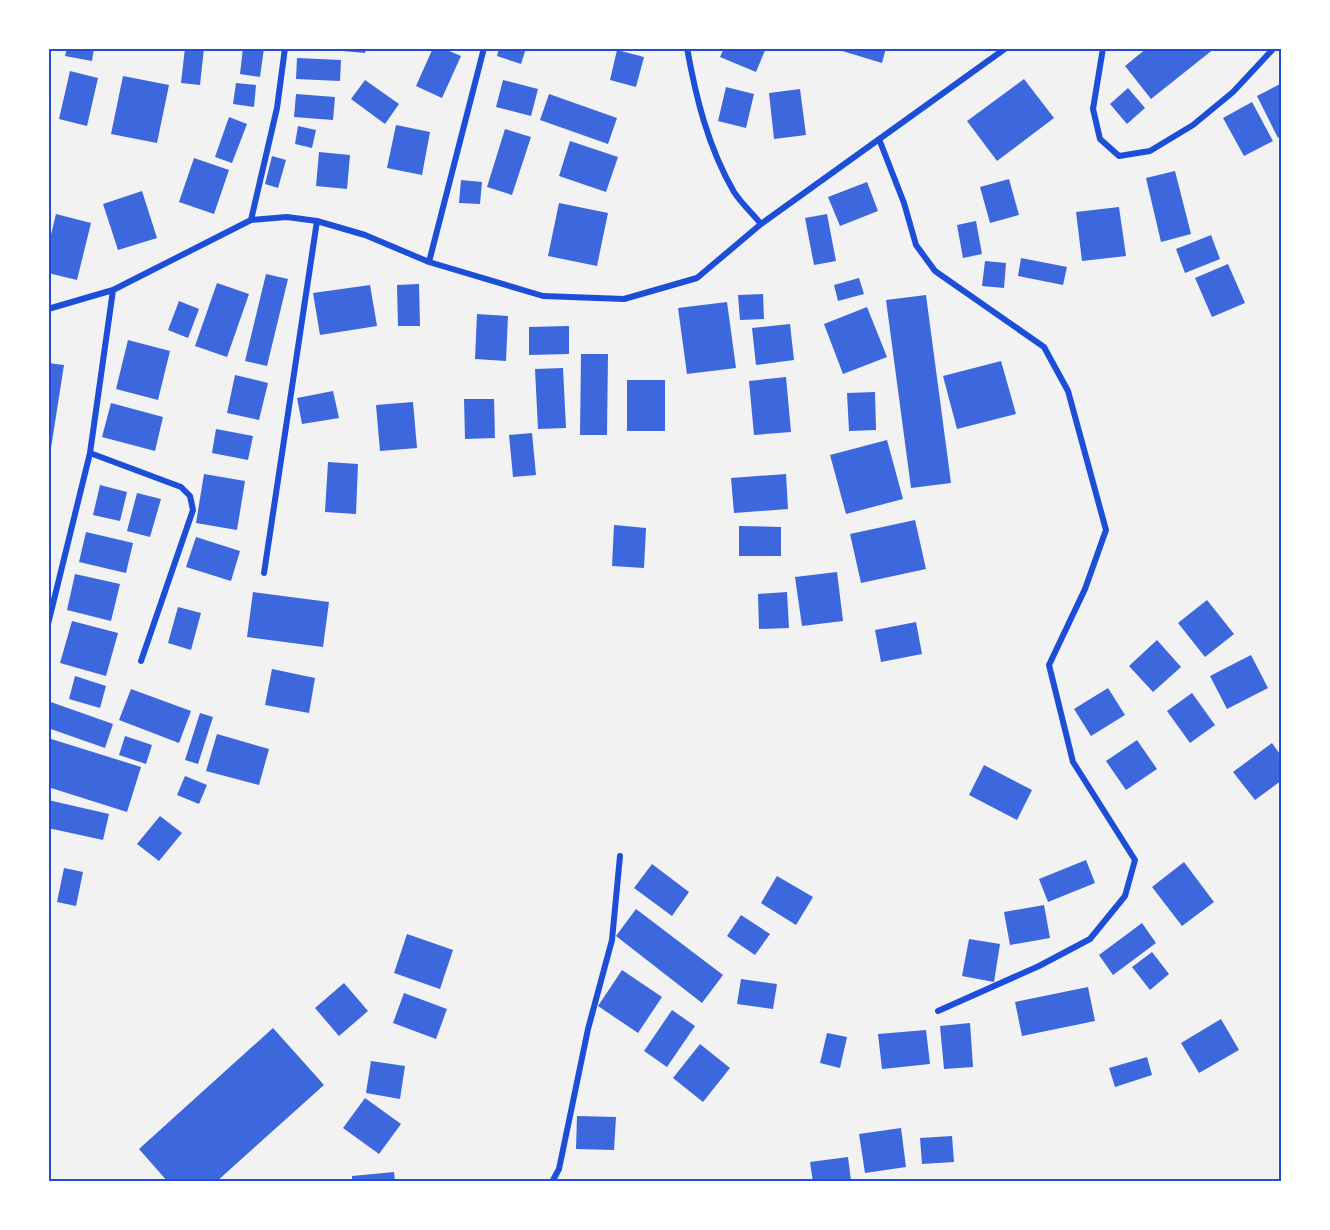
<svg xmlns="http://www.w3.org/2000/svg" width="1330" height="1230" font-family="Figtree,sans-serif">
<rect width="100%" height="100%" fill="#f2f2f2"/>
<path fill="#3d67dc" d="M67,48H94L92,61L65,56Z
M185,48H204L200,85L181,83Z
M243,48H264L260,77L240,74Z
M332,48H366L365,53L332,50Z
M433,48H442L461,56L442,98L416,86Z
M499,48H526L521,64L497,56Z
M724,48H766L756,72L720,57Z
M839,48H886L882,63L839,50Z
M1147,48H1215L1151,99L1125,66Z
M617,50L644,57L636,87L610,80Z
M297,58L341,60L340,81L296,79Z
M70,71L98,78L87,126L59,119Z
M123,76L169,85L157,143L111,134Z
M1024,79L1054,118L997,161L967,121Z
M365,80L399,104L385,124L351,99Z
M503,80L538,89L531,116L496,107Z
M236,83L256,85L254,107L233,104Z
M1282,83V135L1278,138L1257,96Z
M726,87L754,94L746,128L718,121Z
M1128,88L1145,108L1127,124L1110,104Z
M800,89L806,135L774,139L769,93Z
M296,94L335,97L333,120L294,117Z
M549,94L617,118L608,144L540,120Z
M1252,102L1273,141L1244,156L1223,118Z
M229,117L247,124L232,163L215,157Z
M396,125L430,132L422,175L387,168Z
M298,126L316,130L312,148L295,144Z
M505,129L531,137L512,195L487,187Z
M570,141L618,157L606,192L559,176Z
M319,152L350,155L347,189L316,186Z
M272,156L286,160L278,188L265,184Z
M194,158L229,170L214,214L179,202Z
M1175,171L1191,234L1161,242L1146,178Z
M1009,179L1019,215L990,223L980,187Z
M461,180L482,182L480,204L459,203Z
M867,182L878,211L840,226L828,197Z
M142,191L157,238L118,250L103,204Z
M559,203L608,213L597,266L548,256Z
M1119,207L1126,256L1082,261L1076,212Z
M56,214L91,223L77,280L48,273V247Z
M827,214L836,261L814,265L805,218Z
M976,221L982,254L963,258L957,225Z
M1211,235L1220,259L1185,273L1176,249Z
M1021,258L1067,267L1063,285L1018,276Z
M985,261L1006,263L1004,288L982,286Z
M1228,264L1245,303L1212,317L1195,278Z
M266,274L288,279L267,366L245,361Z
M859,278L864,294L838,301L834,285Z
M217,283L249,294L227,357L195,346Z
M419,284L420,326H398L397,285Z
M370,285L377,326L320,335L313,293Z
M763,294L764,319L740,320L738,295Z
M926,295L951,483L911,488L886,300Z
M179,301L199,309L188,338L168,330Z
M727,302L736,368L687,374L678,308Z
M867,307L887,357L843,374L824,324Z
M477,314L508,316L506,361L475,359Z
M790,324L794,360L756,365L752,328Z
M569,326V354L529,355V327Z
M128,340L170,351L158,400L116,389Z
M581,354H608L607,435H580Z
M1001,361L1016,414L957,429L943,376Z
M48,363L64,365L51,448H48Z
M563,368L566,428L538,429L535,369Z
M235,375L268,383L259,420L227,413Z
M786,377L791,432L754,435L749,381Z
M627,380H665V431H627Z
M333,391L339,418L302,424L297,398Z
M875,392L876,430L849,431L847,393Z
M464,399H494L495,438L465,439Z
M413,402L417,448L380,451L376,405Z
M111,403L163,417L155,451L102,437Z
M216,429L253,436L248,460L212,453Z
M532,433L536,475L513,477L509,435Z
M887,440L903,499L846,514L830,455Z
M328,462L358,464L356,514L325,512Z
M204,474L245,481L237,530L196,523Z
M786,474L788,509L734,513L731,478Z
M100,485L127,492L120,521L93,515Z
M137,493L161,499L150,537L127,531Z
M915,520L926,569L861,583L850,534Z
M614,525L646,528L644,568L612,566Z
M739,526L781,527V556H739Z
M86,532L133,543L126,573L79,562Z
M196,537L240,551L231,581L186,567Z
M837,572L843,621L802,626L795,577Z
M75,574L120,584L111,621L67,610Z
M253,592L329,602L323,647L247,637Z
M787,592L789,628L759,629L758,594Z
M1207,600L1234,634L1205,657L1178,623Z
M178,607L201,613L191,650L168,643Z
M72,621L118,633L106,676L60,663Z
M916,622L922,654L881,662L875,630Z
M1157,640L1181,667L1153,692L1129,666Z
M1251,655L1268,688L1227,709L1210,676Z
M272,669L315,678L309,713L265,705Z
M75,676L106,686L100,708L69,699Z
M1108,688L1125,715L1091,736L1074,709Z
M131,689L191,711L179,743L119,720Z
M1192,693L1215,725L1190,743L1167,711Z
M48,701L113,724L105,748L48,728Z
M200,713L213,717L198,764L185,760Z
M217,734L269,749L259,785L206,771Z
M125,736L152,745L146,764L119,755Z
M48,738L141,767L127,812L48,787Z
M1137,740L1157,769L1126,790L1106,761Z
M1272,743L1282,757V780L1255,800L1233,772Z
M984,765L1032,790L1017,820L969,795Z
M185,776L207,785L199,804L177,795Z
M48,800L109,814L103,840L48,828Z
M160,816L182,833L159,861L137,844Z
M1086,860L1095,883L1048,902L1039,879Z
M1184,862L1214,902L1182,926L1152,887Z
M652,864L689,892L672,916L634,888Z
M64,868L83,872L76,906L57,902Z
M777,876L813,897L796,925L761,903Z
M1044,905L1050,938L1010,945L1004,912Z
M636,909L723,975L702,1003L616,936Z
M741,915L770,934L755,955L727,936Z
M1142,923L1156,943L1113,975L1099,955Z
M407,934L453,950L440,989L394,973Z
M969,939L1000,944L994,982L962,976Z
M1152,952L1169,974L1150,990L1132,967Z
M622,970L662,997L638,1033L598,1006Z
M741,979L777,984L773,1009L737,1004Z
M344,983L368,1011L339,1036L315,1008Z
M1088,987L1095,1021L1022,1036L1015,1002Z
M404,993L447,1009L436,1039L393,1023Z
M672,1010L695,1026L667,1067L644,1051Z
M1221,1019L1239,1050L1199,1073L1181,1043Z
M970,1023L973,1067L944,1069L940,1026Z
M273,1028L324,1085L216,1182H168L139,1149Z
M926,1030L930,1064L882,1069L878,1034Z
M827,1033L847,1037L840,1068L820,1063Z
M700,1044L730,1068L703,1102L673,1078Z
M1147,1057L1152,1075L1115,1087L1109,1068Z
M371,1061L405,1066L400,1099L366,1093Z
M365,1098L401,1124L379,1154L343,1128Z
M577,1116L616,1117L614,1150L576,1149Z
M901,1128L906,1167L865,1173L859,1134Z
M952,1136L954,1162L922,1164L920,1138Z
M848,1157L851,1181L813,1182L810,1162Z
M394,1172L395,1182H352V1176Z"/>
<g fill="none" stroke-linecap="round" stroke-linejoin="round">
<path stroke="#1d4ed8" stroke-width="6" d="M687,48C696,98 708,147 734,192C741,203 752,213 761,224
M1103,48L1093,109L1100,139L1119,156L1150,151L1193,125L1233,92L1274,48
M879,139L904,203L916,245L935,271L1044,347L1068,391L1106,530L1085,589L1049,665L1073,762L1135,860L1125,896L1090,939L1039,966L938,1011
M251,220L277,108L285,48
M429,262L484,48
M48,309L113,290L251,220L287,217L317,221L365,235L429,262L543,296L624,299L697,278L761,224L1006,48
M90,453L181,487L190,496L193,510L141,661
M264,573L317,221
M48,624L90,453L113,290
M552,1182L559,1169L588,1029L612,940L620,856"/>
</g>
<rect width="1330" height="1230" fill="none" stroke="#ffffff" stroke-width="99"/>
<rect x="50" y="50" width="1230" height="1130" fill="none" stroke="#1d4ed8" stroke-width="2"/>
</svg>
